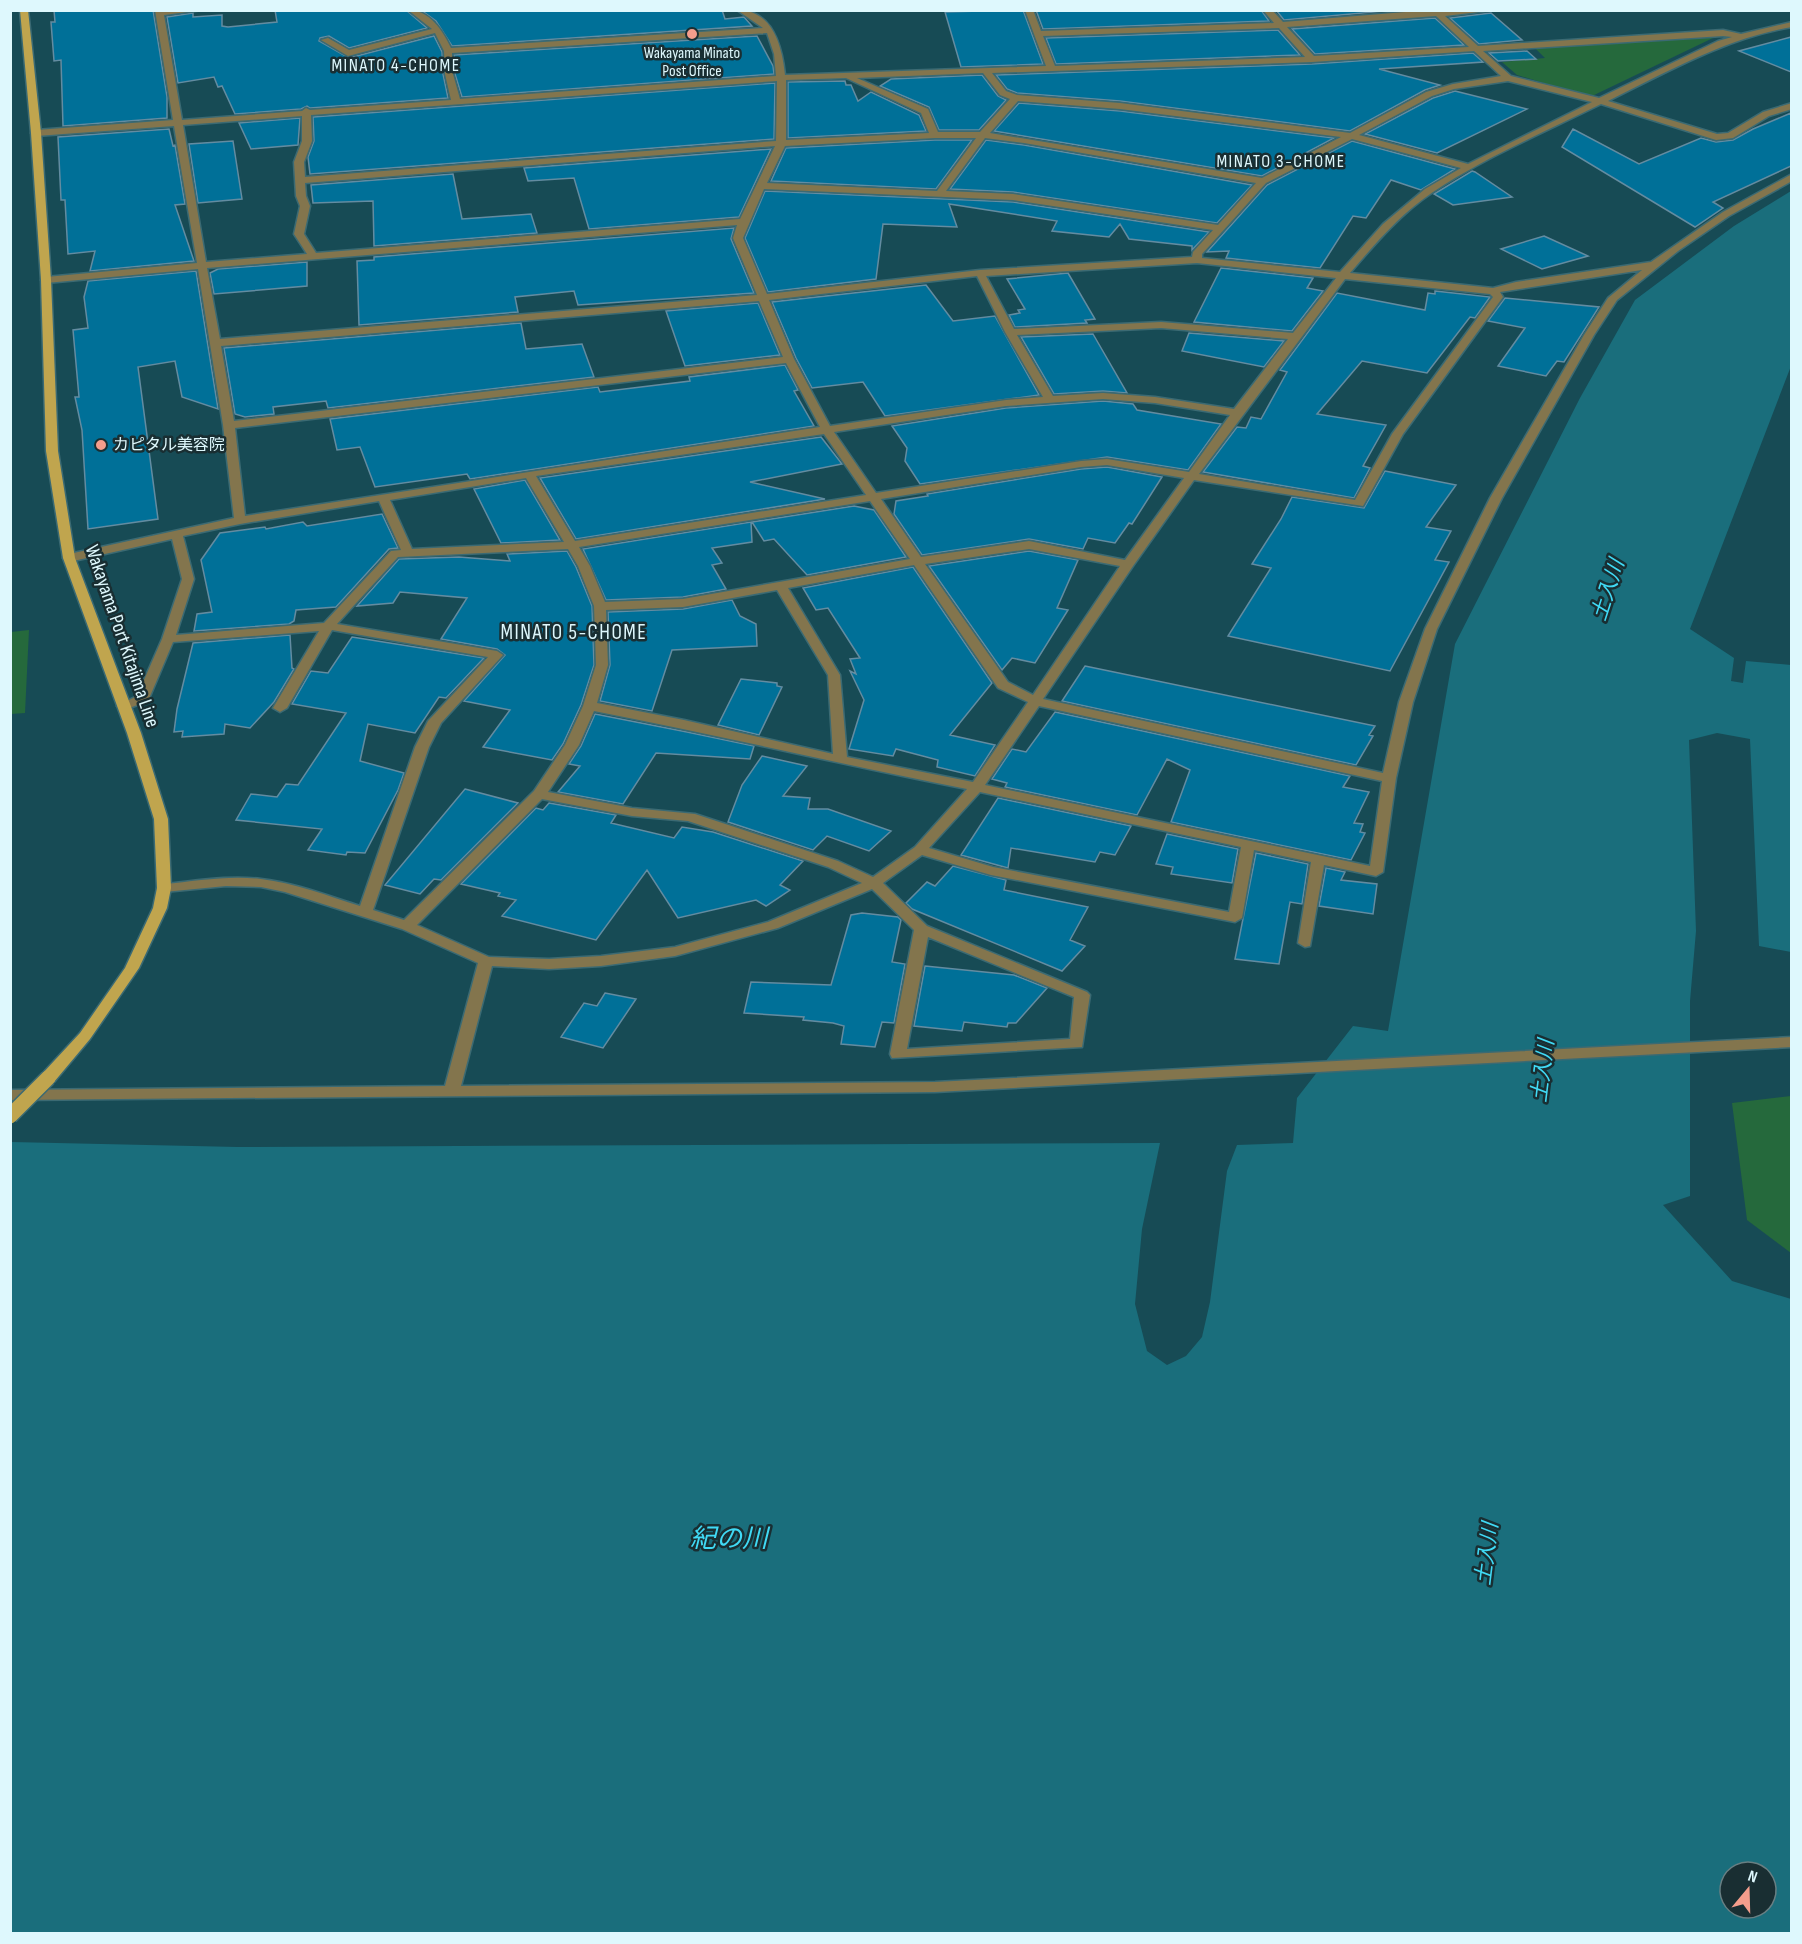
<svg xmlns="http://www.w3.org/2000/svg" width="1802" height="1944" font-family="'Sofia Sans Condensed','Noto Sans JP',sans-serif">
<rect width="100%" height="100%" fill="#174b55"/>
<path fill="#25693c" d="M1710,37L1713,38L1590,97L1517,75L1502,62L1545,58L1534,47Z
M29,630L25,713L11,714V632Z
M1791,1096H1792L1791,1253L1747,1220L1732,1103Z"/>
<path fill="#1a6e7c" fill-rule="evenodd" d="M1791,191V366L1690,629L1734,658L1731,681L1743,683L1746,661L1791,665V952L1759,946L1750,739L1717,733L1689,740L1696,931L1690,1001V1196L1663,1205L1732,1281L1791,1299V1933L11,1934V1142L238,1147L1160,1143L1142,1229L1135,1304L1147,1351L1167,1365L1186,1356L1202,1337L1210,1302L1227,1171L1237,1145L1293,1143L1297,1098L1353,1026L1388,1031L1455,644L1580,398L1635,300L1734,226ZM1730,1872H1766V1908H1730Z"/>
<path fill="#007098" stroke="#638ca1" stroke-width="1.5" d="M54,10H153L167,97V118L63,126L61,60L54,61L51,22H55Z
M275,10H406L427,28L349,48L329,36L320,38L319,41L349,58L434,36L442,52L443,74L448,98L310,108L307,106L301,109L235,114L222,86L218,87L214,77L178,83L167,17L193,13V17L222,15V26L228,27L277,22Z
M421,10H722L725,19L744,17L752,26L452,46L436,21Z
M1021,10H1023L1043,64L961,67L945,12Z
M1036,10H1261L1269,21L1043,29Z
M1276,10H1396L1284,20Z
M1491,13L1522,40L1479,44L1450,18Z
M1435,18L1464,45L1315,54L1292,29Z
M1278,30L1300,55L1056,64L1046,38Z
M757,36L773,66L774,74L462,97L455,74L454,55Z
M1791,37V72L1739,51Z
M1527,51L1536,59L1498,61L1489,53Z
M1473,53L1483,62L1379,69L1440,85L1425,90L1350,131L1120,101L1017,93L1007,89L996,75L1312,64Z
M982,75L998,96L1006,100L979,130H939L929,107L880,86L891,79Z
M845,81L846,85H851L858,101L871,92L919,115L926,131L788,138V82Z
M775,83L774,139L310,174L308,157L314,141L313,117Z
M1455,91L1527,109L1437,153L1365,134L1433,98Z
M1019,103L1120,111L1334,138L1262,176L994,131Z
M1791,113V166L1713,202L1723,208L1695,227L1562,147L1573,129L1639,164L1701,138L1716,142L1733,140L1753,129Z
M300,118L298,145L251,149L239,123Z
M169,129L173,146L175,145L185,204L175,205L194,261L90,271L95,251L68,254L65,200H61L58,137Z
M935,140H972L936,189L771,181L786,148Z
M986,140L1024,145L1252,185L1217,223L1013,192L950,189Z
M233,141L242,199L198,203L189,144Z
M1352,141L1455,169L1421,190L1391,180L1366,218L1353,216L1320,268L1226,258L1229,251L1207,252L1267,185Z
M771,149L739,217L589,229L574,178L528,181L524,168Z
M1472,171L1475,172L1512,197L1453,205L1434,194Z
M453,174L462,219L531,214L537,233L374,246L373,201L313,203L311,185Z
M765,191L1013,202L1209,232L1192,250V246L1129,239L1120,224L1109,237L1052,231L1057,221L949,204L957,227L883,224L876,279L768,292L745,238Z
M734,228L731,239L754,293L578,305L574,291L515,297L518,312L359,325L357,261L374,260V257Z
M1544,236L1588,256L1542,269L1501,249Z
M307,262V286L214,294L210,273L218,269Z
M1221,268L1313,278L1307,288L1323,291L1292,331L1194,322Z
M196,271L218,409L182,397L175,361L138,367L158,519L88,529L82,430L75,397H79L73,330L88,328L84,297L88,281Z
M1068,273L1095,319L1085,320L1087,323L1015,327L1009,315L1020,313L1018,310L1025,309L1007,279Z
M926,285L953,321L995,316L1039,395L885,416L863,382L812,388L796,358L772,302Z
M1435,291L1490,297L1475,318L1470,317L1427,373L1362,361L1317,414L1386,425L1363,466L1370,468L1354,498L1203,472L1237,427L1246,428L1251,417L1261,419L1287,372L1280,370L1337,293L1425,310L1428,293L1435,294Z
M1505,298L1599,307L1564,362L1557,361L1546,376L1498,366L1525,328L1488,321Z
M758,303L780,355L685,366L666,311Z
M521,323L526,349L582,344L594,377L328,408L326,401L273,407L274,414L245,417L235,414L224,348Z
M1189,333L1284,341L1264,367L1182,351Z
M1093,334L1127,393L1103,391L1054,394L1021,337Z
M785,365L798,390L794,391L814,426L470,479L467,474L375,487L360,447L337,450L330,419L598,387L600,392L690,381L689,377Z
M1103,401L1133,404L1137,410L1221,424L1188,470L1107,457L920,484L905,461L907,448L892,426L1006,408Z
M821,437L842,464L750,482L825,499L576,539L540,478Z
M1107,467L1162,477L1132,524L1129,523L1115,543L1088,538L1083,549L1029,539L922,555L894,514L896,501L928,496L927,494L1081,469Z
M1385,471L1456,485L1426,527L1451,531L1435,560L1449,562L1390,671L1228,636L1271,568L1252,564L1281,519L1292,497L1364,508Z
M525,480L560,540L501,543L474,489Z
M854,506L874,510L906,557L807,575L774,539L764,541L752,522Z
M382,514L398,548L389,549L336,607L296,610L294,621L289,624L194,631L197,614L212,612L201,560L220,533L265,527L266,529L303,522L307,526Z
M751,522L752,542L712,548L722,563L712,565L726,589L683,597L606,600L583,549Z
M567,551L576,567L592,606L594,665L581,705L563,744L552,760L483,747L510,710L464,701L505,655L497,649L441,639L467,598L400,592L393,603L357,606L399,559L459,557L510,561L507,554Z
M1029,551L1078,560L1057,608L1068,610L1035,663L1012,658L1002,670L929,566Z
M913,567L992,683L950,735L995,745L975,776L937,767L938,760L896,749L893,756L849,749L864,700L850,671L856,674L850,659L860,658L828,608L816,610L803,588Z
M732,600L740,616L756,624L757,646L672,650L652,711L600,701L610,665L608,612L683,609Z
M290,635L292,668L294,669L274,702L250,728L225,724L224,734L182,737L183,731L174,732L177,709L193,643Z
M352,637L484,658L446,698L439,697L415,733L368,724L360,761L404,773L398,790L365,853L347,852L346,855L308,850L322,829L236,820L251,794L277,797L286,784L298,785L346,713L292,704L311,671L328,673Z
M1085,666L1375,726L1369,735L1373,736L1356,765L1062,701Z
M741,679L777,683V686L782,687L759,735L718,725Z
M1055,712L1350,776L1343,787L1369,792L1354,823L1363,824L1360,832L1365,833L1351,860L1171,822L1190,770L1167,759L1137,815L1005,787L1007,783L992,779L1012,749L1026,752Z
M595,714L687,732L754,746L750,759L656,753L623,804L558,792L580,766L569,764L581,746Z
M762,756L807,766L783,796L810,798L808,809H828L891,831L869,851L827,836L813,850L728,822L742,785Z
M465,789L518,803L441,880L434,879L420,894L385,885Z
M998,798L1131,826L1115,855L1100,852L1095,862L1011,848L1008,868L961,855Z
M549,803L616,815L611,823L674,838L682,827L713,832L803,861L780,885L790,890L766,906L756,900L678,918L647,870L596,940L502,916L516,900L498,896L500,893L461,884L536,808L543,810Z
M1167,834L1238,849L1232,883L1171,874L1173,867L1156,864Z
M1256,853L1308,864L1302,904L1290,902L1279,964L1235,959Z
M953,866L1006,880L1004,890L1088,907L1070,940L1085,946L1062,971L912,909L906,903L927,882L935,886Z
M1326,868L1345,872L1341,880L1377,884L1373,914L1319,906Z
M862,913L898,917L901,920L892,962L905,964L894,1023L882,1022L875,1047L841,1044L844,1026L833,1023L803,1020L804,1017L744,1013L751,982L831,985L851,915Z
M925,966L1014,975L1047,988L1016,1023H1008L1007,1027L964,1022L962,1031L914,1026Z
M605,993L636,999L603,1048L561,1037L584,1003L597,1006Z"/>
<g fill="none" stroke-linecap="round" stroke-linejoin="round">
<g stroke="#3b6a73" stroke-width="3">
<path id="minor" d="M155,10H202L164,15L182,120L302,111L306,108L310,110L451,100L445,74L444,51L435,33L348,56L321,40L328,38L349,50L432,29L408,10C430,10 443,31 451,48L763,28L737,10C773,10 782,46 785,75L1046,66L1025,10H1033L1041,31L1274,23L1263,10H1272L1283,22L1430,10H1495L1445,16L1478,46L1723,30L1741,34L1792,22V27C1726,38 1667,72 1608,101L1717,134L1728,133L1763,112L1792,103V109L1769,116L1733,138L1716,140L1601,104C1545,132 1485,157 1433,192C1400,214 1375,244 1350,273L1493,288L1516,282L1651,262L1723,212L1792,174V181L1729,216L1678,251L1617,300L1594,335L1502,498L1437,629L1413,702L1396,778L1383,872L1376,876L1324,865L1310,946L1305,947L1298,943L1311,862L1254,850L1242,918L1235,922L991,875L922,855L883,883L927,926L1087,992L1090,995L1082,1047L892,1058L890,1054L914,930L872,889L778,928L675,956L601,966L549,969L492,966L461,1086L935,1082L1792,1037V1047L935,1092L10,1100V1090L445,1086L478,963L402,929L285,892L261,887L226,886L164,892L157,888L164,884C196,881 229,875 261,879C295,883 328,896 360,906L415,747L428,721L488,657L332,630L287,708L280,712L273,708L319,631L173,642L148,701L124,710L117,706L137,696L162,639L182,579L172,539L69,562L63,558L69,554L234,518L223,425L198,269L46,283L41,280L46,277L197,263L174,126L36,136L31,133L36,130L173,120ZM1436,16L1469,47L1314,56L1287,27ZM1279,28L1305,57L1055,66L1043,36ZM767,33L774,54L776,76L460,99L453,74L452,53ZM1723,36L1732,37L1718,41L1599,98L1511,76L1483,51ZM1474,51L1501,76L1453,84L1426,92L1350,133L1120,103L1017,95L1006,91L992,73L1312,62ZM983,73L1000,95L1010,99L980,132H938L928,109L857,78ZM846,78L921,113L929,133L786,140V80ZM777,81L776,141L305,177L304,162L312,141L311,115ZM1508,81L1592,102L1468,164L1359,135L1432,96L1454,89ZM1018,101L1120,109L1341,137L1262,178L990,133ZM302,116V141L294,162L296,196L300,206L294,234L307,254L206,262L183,125ZM935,138H976L937,191L767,183L785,146ZM985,138L1024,143L1256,183L1218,225L1013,194L946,191ZM1352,139L1461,168L1425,189L1383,224L1340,272L1202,258V254L1266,183ZM775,146L740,219L316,253L304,234L310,206L306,196L305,183ZM764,189L1013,200L1213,230L1193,252L1192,257L980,270L767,294L743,238ZM737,225L733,238L757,295L220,339L207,268ZM1197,263L1336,278L1293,333L1161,322L1014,329L986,276ZM1642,270L1608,298L1584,335L1490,498L1425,629L1399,702L1383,773L1043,699L1133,566L1194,480L1363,506L1403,434L1503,297L1500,292ZM977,276L1005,332L1043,397L1006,400L830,426L794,359L769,300ZM1345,279L1490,294L1493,297L1392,434L1355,500L1199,474ZM759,301L783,357L234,421L221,346ZM1161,328L1288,339L1234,409L1155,397L1103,393L1053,396L1017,335ZM786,363L820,427L245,516L235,428ZM1103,399L1155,403L1230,415L1189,472L1107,459L1081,461L876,493L834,432L1006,406ZM824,434L866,495L575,541L536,476ZM1107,465L1184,478L1125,560L1029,541L921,557L881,499L1081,467ZM526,478L564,542L412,549L390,500ZM379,501L401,550L391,551L324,623L176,635L194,579L183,536L240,524ZM870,501L910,559L683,599L605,602L590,566L579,547ZM568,549L578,566L594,606L596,665L583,706L565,745L534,791L404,920L373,910L429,747L441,723L503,655L497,651L337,624L398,557ZM1029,549L1120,566L1033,695L1008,682L925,564ZM914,565L998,688L1028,702L973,782L847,757L840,675L788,588ZM777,590L828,675L833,754L684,720L597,703L608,665L606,610L683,607ZM1039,706L1382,781L1370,866L985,785ZM594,711C719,735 843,765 967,789L915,847L873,877L838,861L695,814L632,808L548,792L579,745ZM980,792L1241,847L1229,912L993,867L929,848ZM542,799L632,816L688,821L828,867L862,883L768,922L675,947L601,956L549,959L489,957L417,925ZM928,937L1074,997L1070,1039L907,1049Z"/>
</g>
<g stroke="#3b6a73" stroke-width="3">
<path id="major" d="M20,10H28L41,133L51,280L58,451L75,558L141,733L168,819L171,888L167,908L139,968L90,1039L54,1082L48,1083L40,1078L42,1074L80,1033L125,968L153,908L157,888L154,819L127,733L63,558L46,451L41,280L31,133Z"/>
</g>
<use href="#minor" fill="#83754d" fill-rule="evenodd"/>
<use href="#major" fill="#c0a54e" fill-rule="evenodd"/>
<g stroke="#3b6a73" stroke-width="18" stroke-linecap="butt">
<path id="major-bridge" d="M10,1116L48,1078"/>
</g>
<use href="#major-bridge" stroke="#c0a54e" stroke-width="15"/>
</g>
<g fill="#f49d8c" stroke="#192e32" stroke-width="2">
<circle cx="692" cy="34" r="6"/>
<circle cx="101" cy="445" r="6"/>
</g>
<g text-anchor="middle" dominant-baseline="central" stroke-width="5" stroke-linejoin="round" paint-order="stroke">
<g font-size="16" fill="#def8fd" stroke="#192e32">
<text x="692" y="53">Wakayama Minato<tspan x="692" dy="18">Post Office</tspan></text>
<text x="113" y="445" text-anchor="start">カピタル美容院</text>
</g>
<g font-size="18" letter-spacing="1.5" fill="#def8fd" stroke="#192e32">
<text x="396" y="65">MINATO 4-CHOME</text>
<text x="1281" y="161">MINATO 3-CHOME</text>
</g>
<g font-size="20" fill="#def8fd" stroke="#192e32">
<text transform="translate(122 636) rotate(71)">Wakayama Port Kitajima Line</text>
</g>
<g font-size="21" font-style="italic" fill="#40daf5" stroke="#192e32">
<text transform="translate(1608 590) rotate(-72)">土入川</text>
<text transform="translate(1543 1071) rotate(-83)">土入川</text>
<text transform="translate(1487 1554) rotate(-83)">土入川</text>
</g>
<g font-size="21" letter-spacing="1.5" fill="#def8fd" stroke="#192e32">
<text x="574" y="632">MINATO 5-CHOME</text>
</g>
<g font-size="26" font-style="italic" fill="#40daf5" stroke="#192e32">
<text x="729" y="1539">紀の川</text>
</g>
</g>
<rect width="1802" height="1944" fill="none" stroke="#def8fd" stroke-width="24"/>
<g transform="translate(1748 1890) rotate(19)"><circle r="28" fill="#192e32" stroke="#687f83" stroke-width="1.5"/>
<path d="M0-4.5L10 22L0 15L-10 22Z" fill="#f49d8c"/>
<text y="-9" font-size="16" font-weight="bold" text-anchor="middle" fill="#def8fd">N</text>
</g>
</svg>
